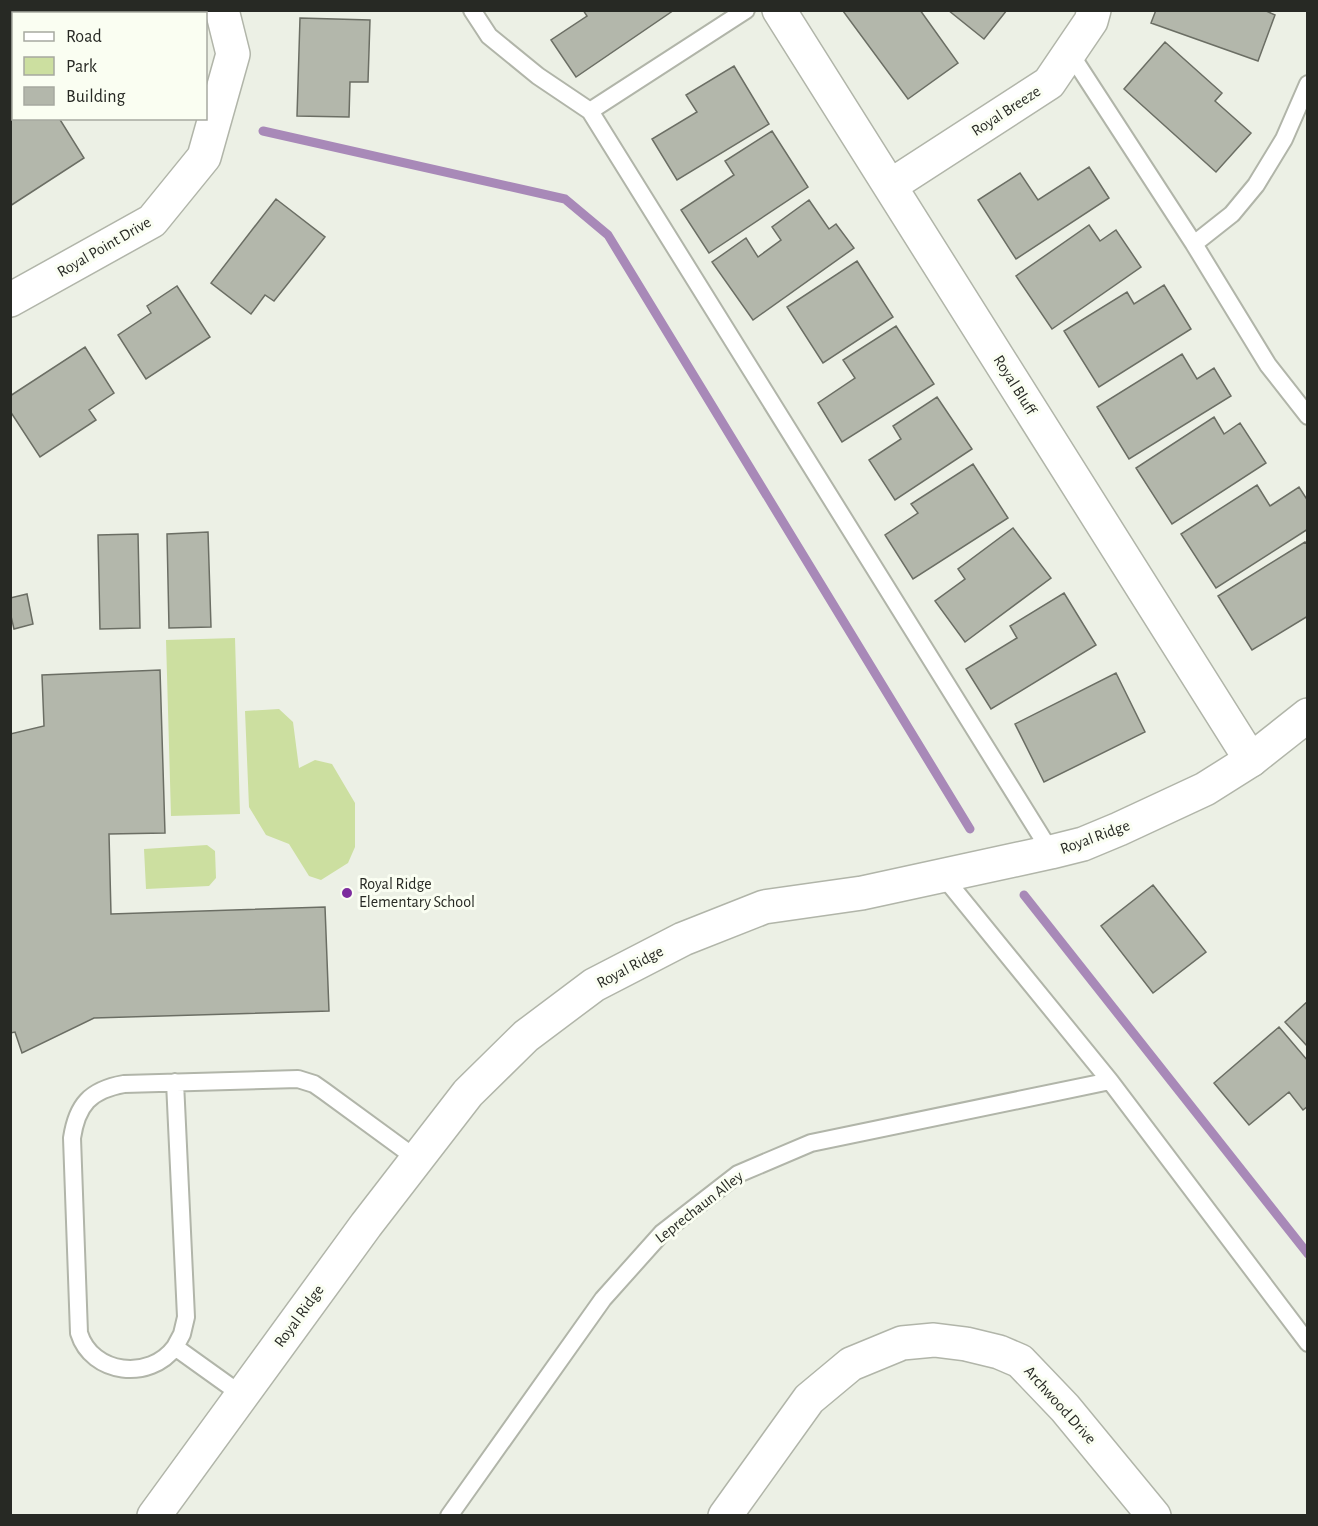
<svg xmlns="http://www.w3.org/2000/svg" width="1318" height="1526" font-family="'Alegreya Sans',sans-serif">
<rect width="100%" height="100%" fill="#ecf0e5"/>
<path fill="#ccdfa0" d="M235,638L240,814L171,816L166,640Z
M279,709L293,722L299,768L315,760L332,764L355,803V847L348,863L321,880L309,876L289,844L266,835L249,807L245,711Z
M207,845L215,851L216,878L209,886L146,889L144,849Z"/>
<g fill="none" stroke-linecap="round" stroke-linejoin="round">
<path stroke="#a889b8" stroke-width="9" d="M263,131L565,199L608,235L970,829
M1024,895L1308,1254"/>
</g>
<path fill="#b3b7ab" stroke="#6b6e64" stroke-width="1.5" d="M80,10H132V14H80Z
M583,10H674L576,77L551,40L587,16Z
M920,10L958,63L908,99L843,11Z
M948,10H1007L984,39Z
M1156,10H1264L1275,15L1258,61L1151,23Z
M300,18L370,20L368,82H350L349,117L297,116Z
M1165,42L1222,93L1215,101L1251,133L1216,172L1124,89Z
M734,66L769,124L677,180L652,139L697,112L686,95Z
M14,116V118H59L84,158L10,206V118Z
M772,131L808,187L709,253L681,210L734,175L725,161Z
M1089,167L1109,198L1016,259L978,200L1020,173L1038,200Z
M276,199L325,237L274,301L265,295L251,314L211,283Z
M809,200L829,229L836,224L854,248L753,320L712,262L746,238L758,257L781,240L772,227Z
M1089,225L1100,241L1116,230L1141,267L1052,329L1016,276Z
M857,261L893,317L823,363L787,307Z
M1164,285L1191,329L1099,387L1064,331L1127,292L1134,304Z
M177,286L210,337L146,379L118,335L151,313L147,306Z
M896,326L934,384L842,442L818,403L855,378L843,360Z
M85,347L114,393L89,410L96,420L40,457L10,411V396Z
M1182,354L1197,379L1214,368L1231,396L1129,459L1097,407Z
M937,397L972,449L895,500L869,460L901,439L893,426Z
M1214,417L1224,434L1240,423L1266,463L1172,524L1136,468Z
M973,464L1008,518L913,579L885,535L918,513L911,504Z
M1257,485L1270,506L1299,487L1308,501V529L1216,588L1181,534Z
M1013,528L1051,578L965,642L935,601L965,579L958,569Z
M208,532L211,627L169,628L167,534Z
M138,534L140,628L100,629L98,535Z
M1305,542L1308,545V616L1252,650L1218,596Z
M1064,593L1096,645L991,709L966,669L1017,638L1010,626Z
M27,594L33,624L14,629L10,612V598Z
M160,670L165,833L109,834L111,914L325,907L329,1011L94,1018L22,1053L15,1032L10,1033V734L44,726L42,675Z
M1116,673L1145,732L1044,782L1015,724Z
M1153,885L1206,952L1153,993L1101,926Z
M1308,1001V1047L1285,1022Z
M1279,1027L1308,1061V1106L1303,1110L1289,1092L1249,1125L1214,1083Z"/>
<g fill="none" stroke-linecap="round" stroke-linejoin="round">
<g stroke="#b1b5a9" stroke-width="20">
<path id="lane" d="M472,10L489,36L538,76L590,111L1051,852
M1070,53L1194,244L1268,365L1308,416
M590,111L746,10
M1194,244L1232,214L1256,185L1284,139L1308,84
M943,876L1110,1081L1308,1343
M175,1082L186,1317L182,1334L175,1347
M242,1395L175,1347C150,1381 92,1375 79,1333L72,1138C77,1105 90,1090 124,1084L298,1079L314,1084L324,1091L417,1159
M449,1516L603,1299L662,1233L738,1174L811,1143L1110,1081"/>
</g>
<g stroke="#b1b5a9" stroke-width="36">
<path id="street" d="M779,10L1251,760
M890,186L1049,83L1091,21L1094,10
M10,300L152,221L204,157L233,54L222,10
M725,1516L809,1399L851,1364L902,1343L934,1340L966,1344L999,1352L1020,1361L1065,1408L1154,1516"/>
</g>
<g stroke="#b1b5a9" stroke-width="36">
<path id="secondary" d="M154,1516L366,1225L468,1093L526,1036L594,985L683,939L764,907L862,893L1051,852L1083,844L1119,829L1205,789L1251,760L1308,715"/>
</g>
<use href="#lane" stroke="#fff" stroke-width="16"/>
<use href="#street" stroke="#fff" stroke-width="33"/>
<use href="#secondary" stroke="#fff" stroke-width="33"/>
</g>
<circle fill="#7d2d9e" stroke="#fafef2" stroke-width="2" cx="347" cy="893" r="6"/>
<g text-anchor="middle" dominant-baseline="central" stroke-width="6" stroke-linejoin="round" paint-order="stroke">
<g font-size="16" fill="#272924" stroke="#fafef2">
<text transform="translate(1006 111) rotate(-33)">Royal Breeze</text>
<text transform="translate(104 247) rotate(-30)">Royal Point Drive</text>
<text transform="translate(1015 385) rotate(58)">Royal Bluff</text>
<text transform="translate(1095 837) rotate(-20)">Royal Ridge</text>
<text transform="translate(630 967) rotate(-28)">Royal Ridge</text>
<text transform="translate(699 1207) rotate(-38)">Leprechaun Alley</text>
<text transform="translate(299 1316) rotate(-54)">Royal Ridge</text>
<text transform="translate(1060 1405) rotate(48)">Archwood Drive</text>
</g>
<g font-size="16" fill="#272924" stroke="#fafef2" text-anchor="start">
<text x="359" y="884">Royal Ridge<tspan x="359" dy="18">Elementary School</tspan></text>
</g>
</g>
<rect width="1318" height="1526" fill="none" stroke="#272924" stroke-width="24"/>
<rect x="12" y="12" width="195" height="108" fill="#fafef2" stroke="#a6a9a0" stroke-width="1.5"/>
<rect x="24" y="32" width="30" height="9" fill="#ffffff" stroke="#a6a9a0" stroke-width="1.5"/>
<text x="66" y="42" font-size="18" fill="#272924">Road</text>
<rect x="24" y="57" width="30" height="18" fill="#ccdfa0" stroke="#a6a9a0" stroke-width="1.5"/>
<text x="66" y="72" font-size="18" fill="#272924">Park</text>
<rect x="24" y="87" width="30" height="18" fill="#b3b7ab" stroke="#a6a9a0" stroke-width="1.5"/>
<text x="66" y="102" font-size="18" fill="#272924">Building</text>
</svg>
